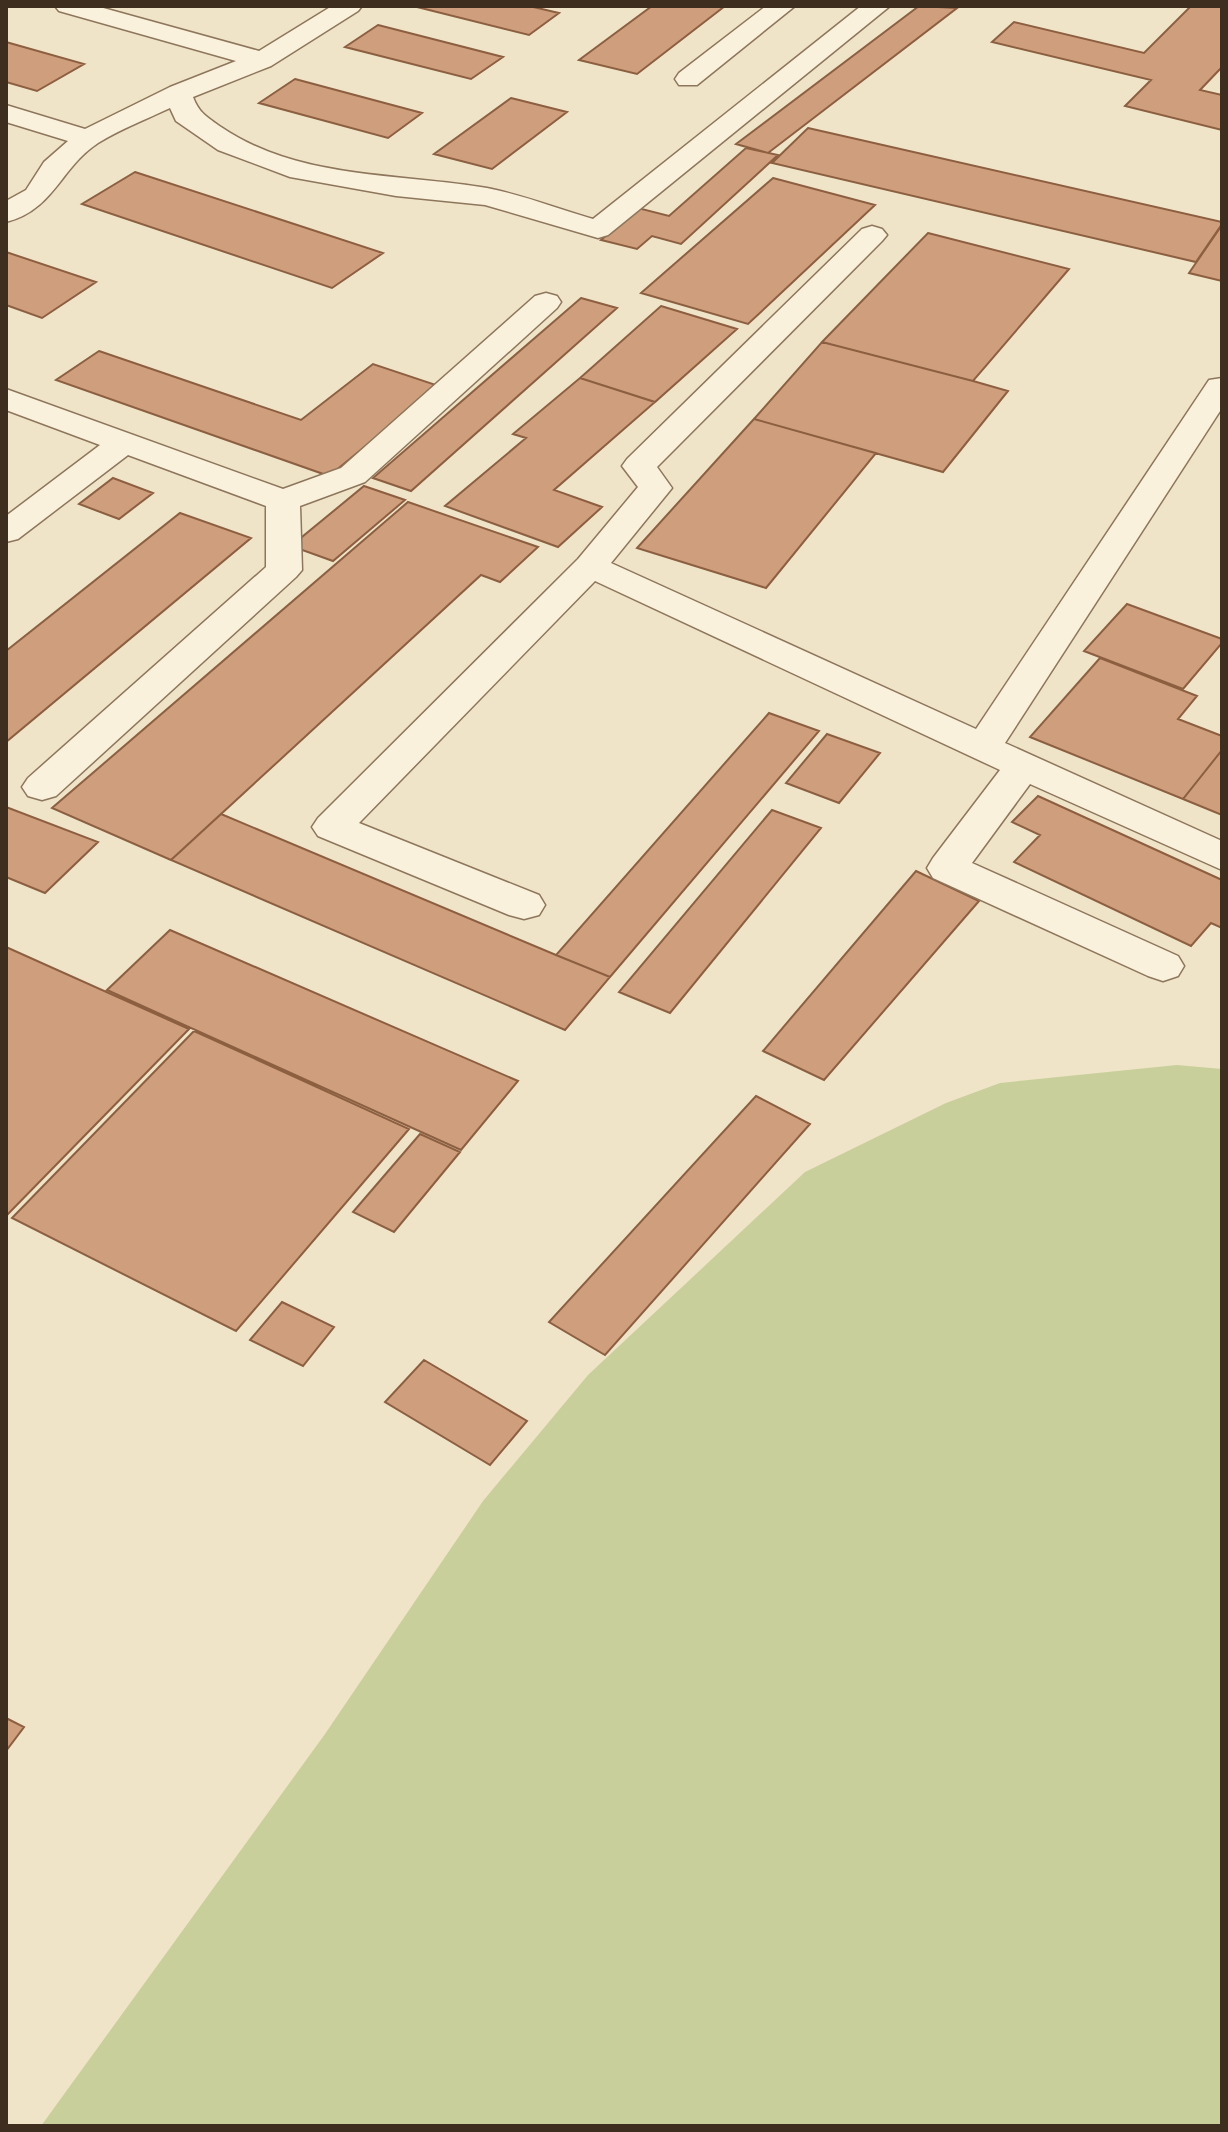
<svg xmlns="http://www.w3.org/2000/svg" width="1228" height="2132" font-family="'Roboto Serif',serif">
<rect width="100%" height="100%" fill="#f0e4c8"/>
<path fill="#c9cf9b" d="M1177,1065L1222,1069V2126H41L325,1734L483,1501L588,1375L805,1172L946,1103L1000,1083Z"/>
<path fill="#cf9f7d" stroke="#8d5f41" stroke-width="2" d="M413,6H529L559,13L529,35Z
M652,6H725L637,74L579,60Z
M919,6L957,8L768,153L736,144Z
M1191,6H1222V67L1200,90L1222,95V130L1125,106L1151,80L992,42L1014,22L1144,53Z
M378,25L503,57L471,79L345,47Z
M6,42L84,64L37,91L6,82Z
M295,79L422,113L388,138L259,103Z
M511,98L567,112L492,169L434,154Z
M808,128L1222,222V224L1196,262L772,163Z
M746,148L778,155L681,244L652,236L637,249L601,240L638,208L669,216Z
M135,172L383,253L332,288L82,204Z
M773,178L875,205L748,324L641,293Z
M1222,225V281L1189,273Z
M928,233L1069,269L973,381L822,342Z
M6,252L96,282L42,318L6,305Z
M581,298L617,308L411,491L373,478Z
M661,306L737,329L655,402L580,378Z
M822,342L973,381L1008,391L943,472L754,419Z
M99,351L301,420L373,364L439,386L329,476L56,380Z
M580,378L655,402L554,490L602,507L558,547L445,506L526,438L513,434Z
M754,419L876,453L766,588L637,548Z
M113,478L153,493L119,519L79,504Z
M364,486L405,500L333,561L291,546Z
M408,502L538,547L500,582L481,575L171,860L52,808Z
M180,513L251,538L6,742V651Z
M1127,604L1222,639V643L1183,689L1084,651Z
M1100,658L1197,696L1178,719L1222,736V750L1183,799L1030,737Z
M769,713L819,731L610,977L556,955Z
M827,734L880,753L839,803L786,783Z
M1222,750V815L1183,799Z
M1038,796L1222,880V928L1211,923L1191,946L1014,862L1040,835L1012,822Z
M6,807L98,842L45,893L6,877Z
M772,810L821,828L670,1013L619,992Z
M221,814L556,955L610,977L565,1030L171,860Z
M916,871L979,901L824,1080L763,1051Z
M170,930L518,1081L461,1150L107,990Z
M6,947L189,1029L6,1216Z
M194,1031L409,1129L236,1331L12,1218Z
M756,1096L810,1124L605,1355L549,1322Z
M420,1134L460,1152L394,1232L353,1212Z
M282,1302L334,1327L303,1366L250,1340Z
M424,1360L527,1421L490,1465L385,1402Z
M6,1718L24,1727L6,1751Z"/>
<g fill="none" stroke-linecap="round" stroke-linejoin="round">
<g stroke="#8d765c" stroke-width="3">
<path id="minor" d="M55,6H96L259,51L332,6H362L358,11L271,66L193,97C199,113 207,117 221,127C299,180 398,173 487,188C523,195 558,209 593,219L861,6H890L608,235L598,238L485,205L396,196L290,177L218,150L176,121L170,108C147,119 120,129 98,143C60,168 54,210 6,222V201L26,190L44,162L68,141L6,122V105L85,129L170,87L236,61L59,11Z
M766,6H795L697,85H679L675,79L679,73Z
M872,226L882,229L887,235L882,241L657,467L672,488L611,563L976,729L1209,380L1222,378V408L1005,743L1222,841V870L1030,784L972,863L1178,956L1184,966L1178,976L1163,981L1148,976L933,878L927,868L933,858L1000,770L595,581L359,823L539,895L545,905L539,915L524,919L509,915L318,836L312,827L318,818L578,559L638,487L622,466L627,459L862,229Z
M546,293L557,296L561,302L557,308L365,482L300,506L302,570L296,577L56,796L42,800L28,796L22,787L28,778L266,567V506L128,455L18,539L6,542V516L100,445L6,410V389L283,489L341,468L535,296Z"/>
</g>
<use href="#minor" fill="#faf1dc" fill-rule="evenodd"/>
</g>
<rect width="1228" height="2132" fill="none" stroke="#3d2e20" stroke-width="16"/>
</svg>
